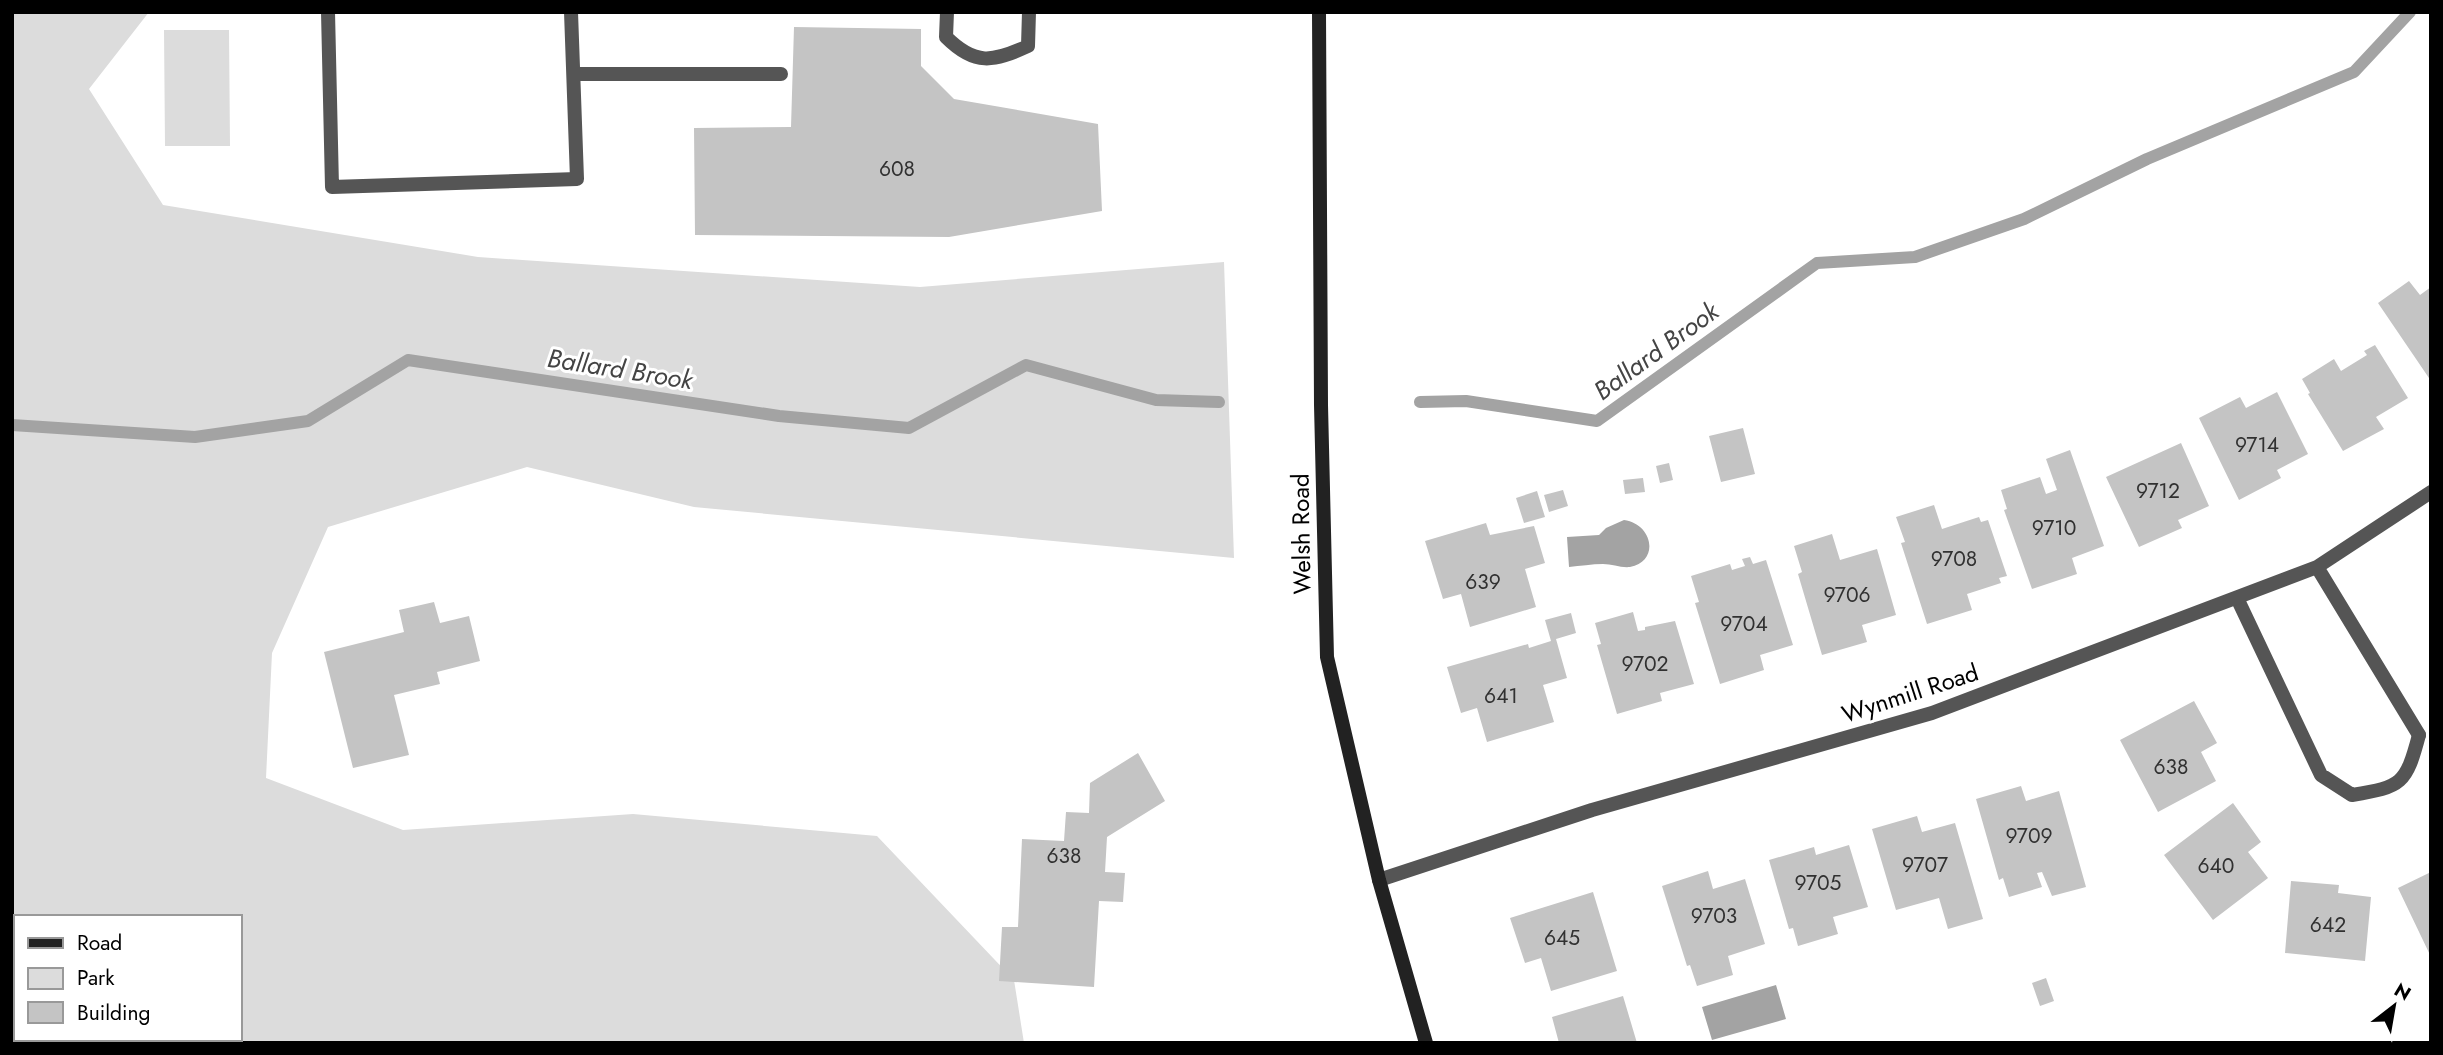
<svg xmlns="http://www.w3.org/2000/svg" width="2443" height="1055" font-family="Jost,sans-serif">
<rect width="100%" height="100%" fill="#fff"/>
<path fill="#dcdcdc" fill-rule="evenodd" d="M12,12H149L89,89L163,205L478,257L920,287L1224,262L1234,558L694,507L527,467L328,527L272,653L266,778L403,830L633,814L877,836L1014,980L1024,1043H12ZM16,917H240V1039H16Z
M164,30H229L230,146H165Z"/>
<path fill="#a3a3a3" d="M1624,520C1653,524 1660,561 1630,567C1621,568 1612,564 1603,564C1592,564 1580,566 1569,567L1567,537L1599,535L1606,528Z
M1776,985L1786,1019L1712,1040L1702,1007Z"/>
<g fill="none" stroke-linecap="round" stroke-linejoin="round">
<path stroke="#a3a3a3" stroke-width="12" d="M1420,402L1466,401L1597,421L1817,263L1915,257L2024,219L2147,159L2354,72L2410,12
M12,425L195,437L308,421L408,360L779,416L909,428L1026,365L1156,400L1219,402"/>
</g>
<path fill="#c4c4c4" d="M794,27L921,29V66L954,99L1098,124L1102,211L949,237L695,235L694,128L791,127Z
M2409,281L2420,295L2431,287V381L2378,303Z
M2375,345L2408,398L2376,417L2384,429L2343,451L2308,394L2310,393L2302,379L2334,359L2341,371L2367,355L2364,351Z
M2277,392L2308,454L2277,470L2281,478L2239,500L2199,418L2240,397L2246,408Z
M1743,428L1755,474L1721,482L1709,436Z
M2181,443L2209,506L2178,520L2182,528L2139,547L2106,477Z
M2070,450L2104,546L2072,558L2077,574L2032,589L2004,510L2007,509L2001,490L2040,477L2046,494L2057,490L2046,459Z
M1669,463L1673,480L1660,483L1656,466Z
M1643,478L1645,492L1625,494L1623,480Z
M1563,490L1568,506L1549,512L1544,495Z
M1537,491L1545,517L1524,523L1516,498Z
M1934,505L1942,529L1979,517L1981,522L1988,520L2007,576L1999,578L2001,583L1967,594L1972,610L1927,624L1901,543L1905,542L1896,517Z
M1486,523L1490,535L1534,526L1545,563L1525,569L1536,607L1470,627L1461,594L1443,599L1425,541Z
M1832,534L1840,560L1877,549L1896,615L1862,625L1867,642L1822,655L1798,574L1802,572L1794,546Z
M1750,557L1753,564L1766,560L1793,645L1760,655L1764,670L1720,684L1695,603L1699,602L1691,576L1730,564L1732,570L1745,566L1742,559Z
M434,602L440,623L469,616L480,661L437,672L440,684L394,695L409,755L353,768L324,652L404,632L399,610Z
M1633,612L1638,631L1645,630V627L1675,621L1694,684L1660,693L1662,701L1617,714L1597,645L1601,644L1595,623Z
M1571,613L1576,633L1556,639L1567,678L1543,685L1554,722L1487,742L1477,708L1461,713L1447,667L1528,644L1529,648L1551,641L1545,620Z
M2194,701L2217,743L2201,752L2216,781L2158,812L2120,740Z
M1138,753L1165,801L1107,837L1105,872L1125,873L1123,902L1099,901L1094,987L999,981L1002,927H1018L1022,839L1064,841L1066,812L1089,813L1090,783Z
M2021,786L2026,801L2059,791L2086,887L2052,896L2042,872L2037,873L2042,887L2009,897L2003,878L1999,880L1976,799Z
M2233,803L2261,842L2248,852L2268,878L2213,920L2164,855Z
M1917,816L1922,832L1955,823L1983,919L1948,929L1939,898L1896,910L1872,829Z
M1849,845L1868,907L1833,917L1838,934L1798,946L1793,928L1789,929L1769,860L1814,847L1816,855Z
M1708,871L1713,889L1745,879L1765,944L1728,956L1733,975L1697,986L1690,965L1687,966L1662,886Z
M2431,872V957L2398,888Z
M2291,881L2339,885L2338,893L2371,897L2365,961L2285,953Z
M1593,892L1617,971L1551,991L1541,958L1525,963L1510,918Z
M2046,978L2054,1001L2040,1006L2032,983Z
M1623,996L1637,1043H1559L1552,1017Z"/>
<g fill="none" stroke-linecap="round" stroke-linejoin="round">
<path stroke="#555" stroke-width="14" d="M328,12L332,187L577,179L571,12
M947,12L946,37C975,66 993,62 1028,46L1029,12
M575,74H781
M2237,598L2321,775L2352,795C2402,787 2406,784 2419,735"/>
<path stroke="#555" stroke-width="14" d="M2317,567L2419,735
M1379,880L1592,810L1932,713L2317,567L2431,492"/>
<path stroke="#222" stroke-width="14" d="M1319,12L1321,405L1327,657L1379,880L1426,1043"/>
</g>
<g text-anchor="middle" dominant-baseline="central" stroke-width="6" stroke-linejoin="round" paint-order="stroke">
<g font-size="21" fill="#313131">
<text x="897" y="169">608</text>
<text x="2257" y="445">9714</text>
<text x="2158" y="491">9712</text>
<text x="2054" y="528">9710</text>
<text x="1954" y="559">9708</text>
<text x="1483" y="582">639</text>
<text x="1847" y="595">9706</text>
<text x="1744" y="624">9704</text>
<text x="1645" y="664">9702</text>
<text x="1501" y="696">641</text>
<text x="2171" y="767">638</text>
<text x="2029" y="836">9709</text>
<text x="1064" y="856">638</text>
<text x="1925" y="865">9707</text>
<text x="2216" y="866">640</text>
<text x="1818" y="883">9705</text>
<text x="1714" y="916">9703</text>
<text x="2328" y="925">642</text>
<text x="1562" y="938">645</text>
</g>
<g font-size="24" fill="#000" stroke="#fff">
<text transform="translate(1301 534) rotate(-91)">Welsh Road</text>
<text transform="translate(1910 693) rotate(-18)">Wynmill Road</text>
</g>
<g font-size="26" font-style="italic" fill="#444" stroke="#fff">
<text transform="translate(1656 351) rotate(-36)">Ballard Brook</text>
<text transform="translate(620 369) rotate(9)">Ballard Brook</text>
</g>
</g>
<rect width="2443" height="1055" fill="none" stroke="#000000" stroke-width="28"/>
<rect x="14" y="915" width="228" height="126" fill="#ffffff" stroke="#999999" stroke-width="2"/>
<rect x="28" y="938" width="35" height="10" fill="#222222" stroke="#999999" stroke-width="2"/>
<text x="77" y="950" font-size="21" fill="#000000">Road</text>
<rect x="28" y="968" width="35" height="21" fill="#dcdcdc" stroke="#999999" stroke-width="2"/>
<text x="77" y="985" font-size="21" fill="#000000">Park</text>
<rect x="28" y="1002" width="35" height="21" fill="#c4c4c4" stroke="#999999" stroke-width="2"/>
<text x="77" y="1020" font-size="21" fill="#000000">Building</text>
<g transform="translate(2394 1006) rotate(31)" stroke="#ffffff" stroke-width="5" paint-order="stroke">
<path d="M0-5L12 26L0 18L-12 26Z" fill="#000000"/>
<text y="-10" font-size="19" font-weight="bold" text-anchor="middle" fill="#000000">N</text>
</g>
</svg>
